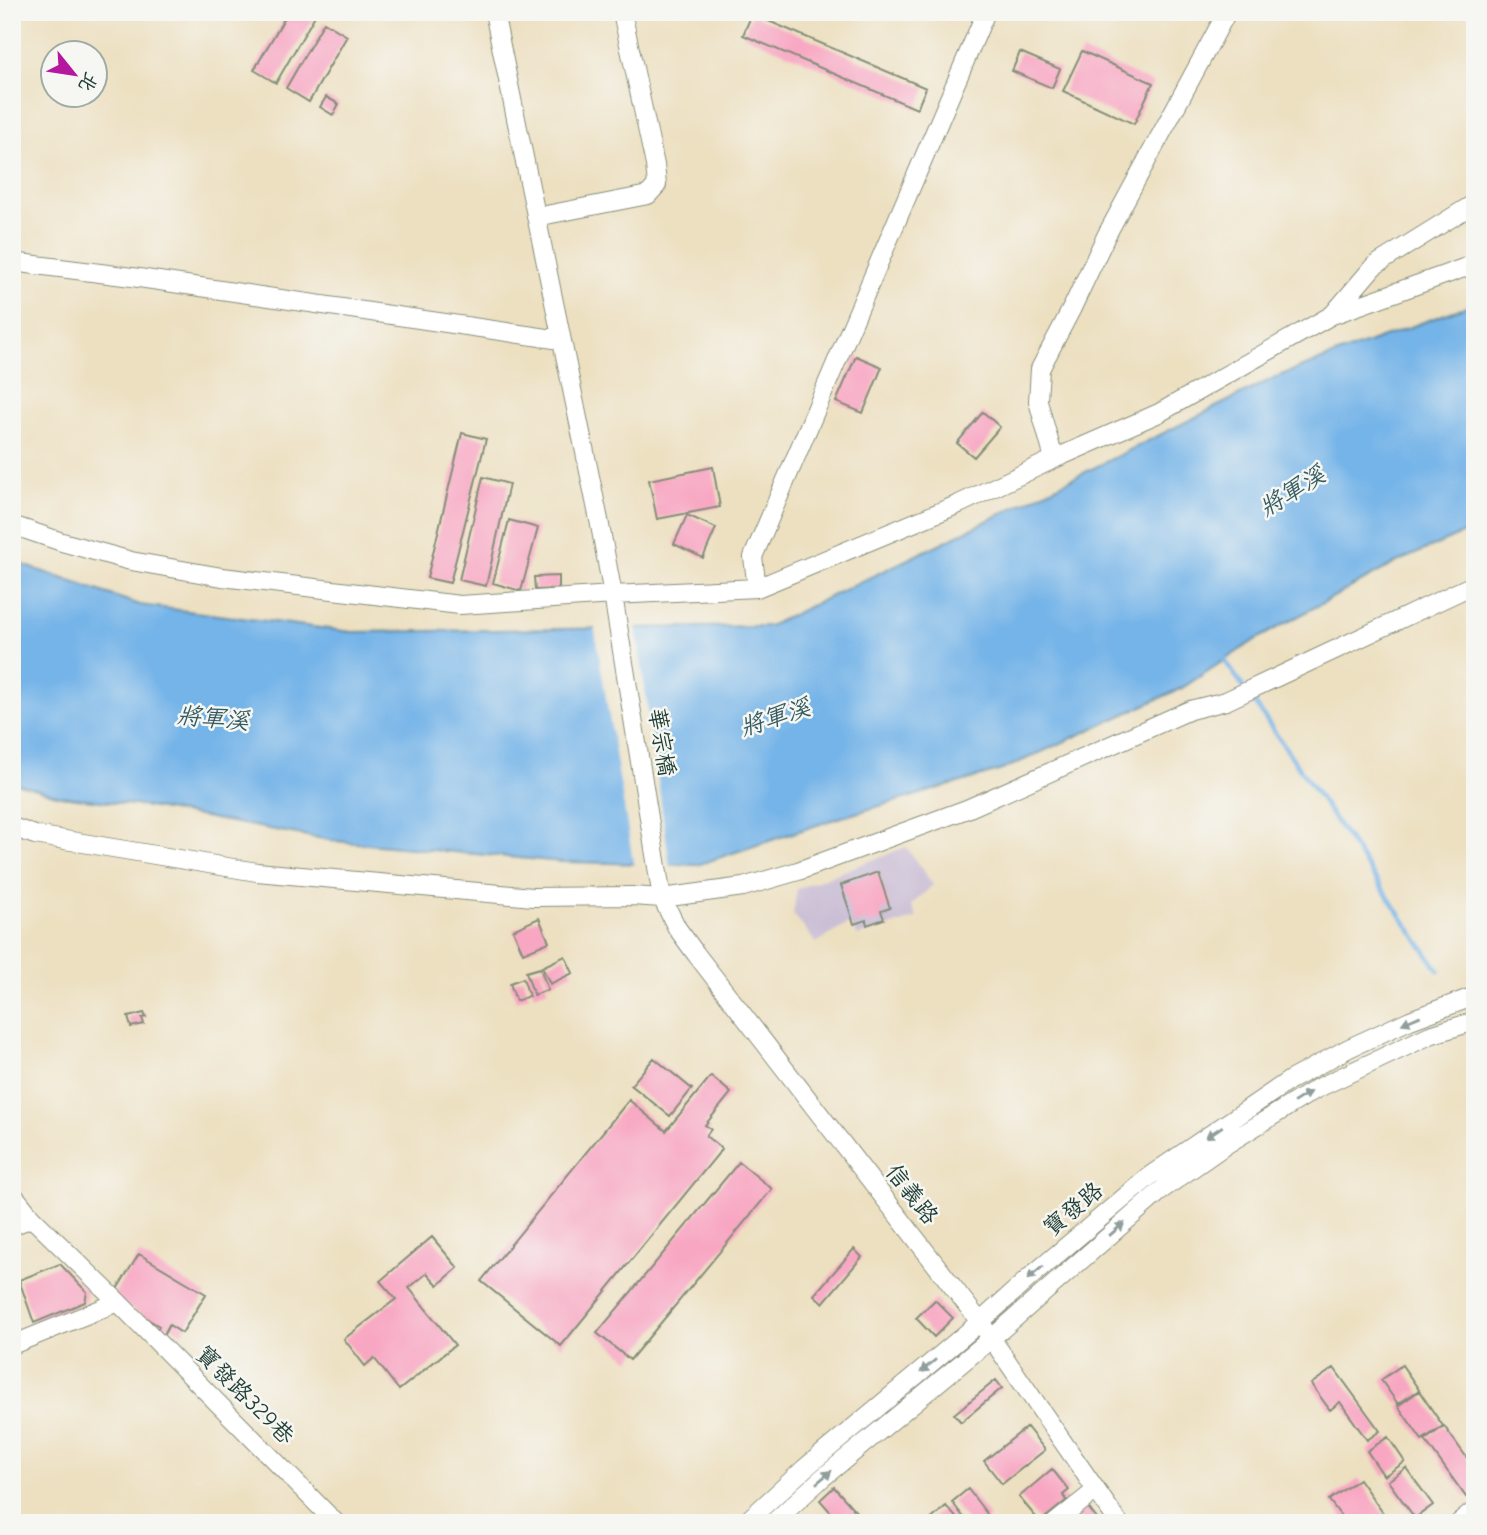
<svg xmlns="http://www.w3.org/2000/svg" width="1487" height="1535" font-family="'Comic Neue','LXGW WenKai TC',sans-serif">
<rect width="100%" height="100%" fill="#f6f6f2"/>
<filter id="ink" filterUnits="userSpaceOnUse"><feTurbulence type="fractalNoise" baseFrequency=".0143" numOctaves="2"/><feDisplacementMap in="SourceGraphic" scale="14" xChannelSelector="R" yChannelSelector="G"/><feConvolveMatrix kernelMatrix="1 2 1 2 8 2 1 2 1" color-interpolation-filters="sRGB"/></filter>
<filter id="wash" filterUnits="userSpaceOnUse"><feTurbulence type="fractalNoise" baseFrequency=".00686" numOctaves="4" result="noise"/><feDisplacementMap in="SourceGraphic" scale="28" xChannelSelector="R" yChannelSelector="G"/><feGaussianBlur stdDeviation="1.57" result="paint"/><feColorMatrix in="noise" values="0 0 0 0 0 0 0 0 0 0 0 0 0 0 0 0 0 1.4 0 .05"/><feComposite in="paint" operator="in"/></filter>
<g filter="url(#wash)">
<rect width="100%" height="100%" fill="#ede0c1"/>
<path fill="#cbbfd5" d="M906,847L933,885L911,905L917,918L858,936L848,924L816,943L793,914L797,889Z"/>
<path fill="#74b4e8" stroke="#4a788e" stroke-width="2" d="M1475,303V528L1397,562L1255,640L1182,688L1002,770L832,820L697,865L562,862L335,841L143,806L60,796L12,782V561L140,605L352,632L769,626L983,523L1276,377Z"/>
<path fill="#ede0c1" d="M594,625H636L670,867H634Z"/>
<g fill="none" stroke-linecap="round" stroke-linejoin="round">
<path stroke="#74b4e8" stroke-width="4.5" d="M1221,655L1244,688
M1249,695L1439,971"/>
</g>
<g id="blocks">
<path fill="#f8a7c3" d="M288,12H317L276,83L254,70Z
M752,14L926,88L917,109L743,35Z
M324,22L347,36L309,102L286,88Z
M1082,51L1153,83L1134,124L1063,91Z
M1020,52L1060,69L1052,88L1012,71Z
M326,97L339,104L333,115L320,107Z
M856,356L882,367L863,413L836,402Z
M983,412L1000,427L974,457L957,443Z
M462,433L486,439L450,583L427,578Z
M713,467L720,507L657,519L649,480Z
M483,477L509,484L486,586L459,580Z
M687,515L716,528L703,558L674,544Z
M509,520L538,528L521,591L493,583Z
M559,576V589L535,590L534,577Z
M878,872L890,908L881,911L884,919L867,925L866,920L854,924L841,885Z
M539,918L549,942L523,953L513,930Z
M565,956L573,973L550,984L542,967Z
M540,968L548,990L534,995L526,972Z
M523,978L529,996L516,1001L510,983Z
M144,1013L146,1017L142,1018L144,1024L131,1027L128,1017Z
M654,1058L692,1089L670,1116L631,1085Z
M711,1076L731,1093L705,1125L711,1129L706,1136L722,1149L561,1346L481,1281L629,1100L666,1131Z
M739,1162L772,1189L630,1360L597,1333Z
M432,1237L458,1268L438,1285L427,1273L409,1288L455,1345L399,1390L374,1358L365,1366L344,1339L396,1299L380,1281Z
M854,1249L862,1257L823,1303L814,1295Z
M139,1254L206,1294L182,1333L169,1325L163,1336L156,1331L159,1326L112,1297Z
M60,1264L87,1292L85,1302L34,1323L19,1280Z
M935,1300L953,1318L934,1337L916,1318Z
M1402,1365L1419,1390L1398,1404L1381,1380Z
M1334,1368L1380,1431L1367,1440L1340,1402L1330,1410L1311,1384Z
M996,1380L1002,1388L961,1422L954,1414Z
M1419,1391L1443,1426L1422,1440L1398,1406Z
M1444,1426L1475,1469V1490L1466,1497L1425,1440Z
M1027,1427L1045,1450L1002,1484L984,1461Z
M1388,1437L1405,1462L1384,1476L1367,1451Z
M1406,1468L1433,1505L1415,1518L1388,1481Z
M1052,1469L1069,1490L1063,1495L1067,1500L1040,1522L1019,1497Z
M1359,1479L1390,1523H1346L1329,1500Z
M834,1487L866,1523H840L820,1500Z
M968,1489L990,1518L984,1523H968L952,1502Z
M946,1506L961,1523H927Z
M1087,1506L1100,1523H1066Z"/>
</g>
</g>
<g filter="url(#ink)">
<use href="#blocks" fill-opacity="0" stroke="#868e7a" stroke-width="2"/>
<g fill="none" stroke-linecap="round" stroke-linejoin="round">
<g stroke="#868e7a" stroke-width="20">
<path id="minor" d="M494,12L599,520L613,595L662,898L677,928L696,954L980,1322L1119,1523
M536,217L648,195L657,185L655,165L622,12
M12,262L132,277L561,340
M1333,314L1374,266L1475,203
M1054,459L1038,401L1040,369L1072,308L1106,236L1227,12
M12,525L62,542L131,561L222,577L460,605L613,595L757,588L959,504L1054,459L1159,413L1332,315L1475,264
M757,588L753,557L986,12
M12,827L35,835L257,872L533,897L632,896L662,898L743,887L798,871L967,809L1190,710L1226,701L1475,584
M12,1193L32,1218L118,1302L336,1523
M12,1226L32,1218
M12,1345L118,1302
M745,1523L805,1468L980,1322L1029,1278L1151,1175L1290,1080L1349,1048L1410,1020L1475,996
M773,1523L821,1479L992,1338L1164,1188L1227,1144L1316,1089L1430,1035L1475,1021
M1055,1523L1096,1490
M1459,1523L1475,1510"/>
</g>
<use href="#minor" stroke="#fff" stroke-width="18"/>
</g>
<defs><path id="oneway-solid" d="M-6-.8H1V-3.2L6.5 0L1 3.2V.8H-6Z" transform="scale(1.75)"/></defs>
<g fill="#8f9e9a">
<use href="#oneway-solid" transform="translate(1411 1020) rotate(157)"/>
<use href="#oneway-solid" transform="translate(1302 1097) rotate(-32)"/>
<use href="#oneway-solid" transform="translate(1214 1132) rotate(146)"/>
<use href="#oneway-solid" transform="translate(1117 1229) rotate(-41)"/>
<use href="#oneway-solid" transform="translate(1035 1273) rotate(140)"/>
<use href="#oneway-solid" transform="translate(928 1366) rotate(140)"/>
<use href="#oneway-solid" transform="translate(824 1477) rotate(-40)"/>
</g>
</g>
<g text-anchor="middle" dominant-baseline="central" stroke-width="5" stroke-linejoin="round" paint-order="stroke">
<g font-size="23" fill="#1f3d34" stroke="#f6f6f2">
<text transform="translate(662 742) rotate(81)">華宗橋</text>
<text transform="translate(912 1194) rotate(52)">信義路</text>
<text transform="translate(1073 1209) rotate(-40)">寶發路</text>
<text transform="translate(245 1395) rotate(45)">寶發路329巷</text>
</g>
<g font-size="24" font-style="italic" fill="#345b61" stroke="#f6f6f2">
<text transform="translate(1292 491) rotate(-32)">將軍溪</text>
<text transform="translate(775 717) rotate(-18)">將軍溪</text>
<text transform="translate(213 718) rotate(5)">將軍溪</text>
</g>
</g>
<rect width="1487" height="1535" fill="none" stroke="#f6f6f2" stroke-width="42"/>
<g transform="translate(74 74) rotate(120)"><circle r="33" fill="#f6f6f2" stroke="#a0aca6" stroke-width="2"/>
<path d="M0-5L12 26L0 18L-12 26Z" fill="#b5179e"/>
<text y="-10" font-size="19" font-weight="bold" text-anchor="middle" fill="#1f3d34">北</text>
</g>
</svg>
